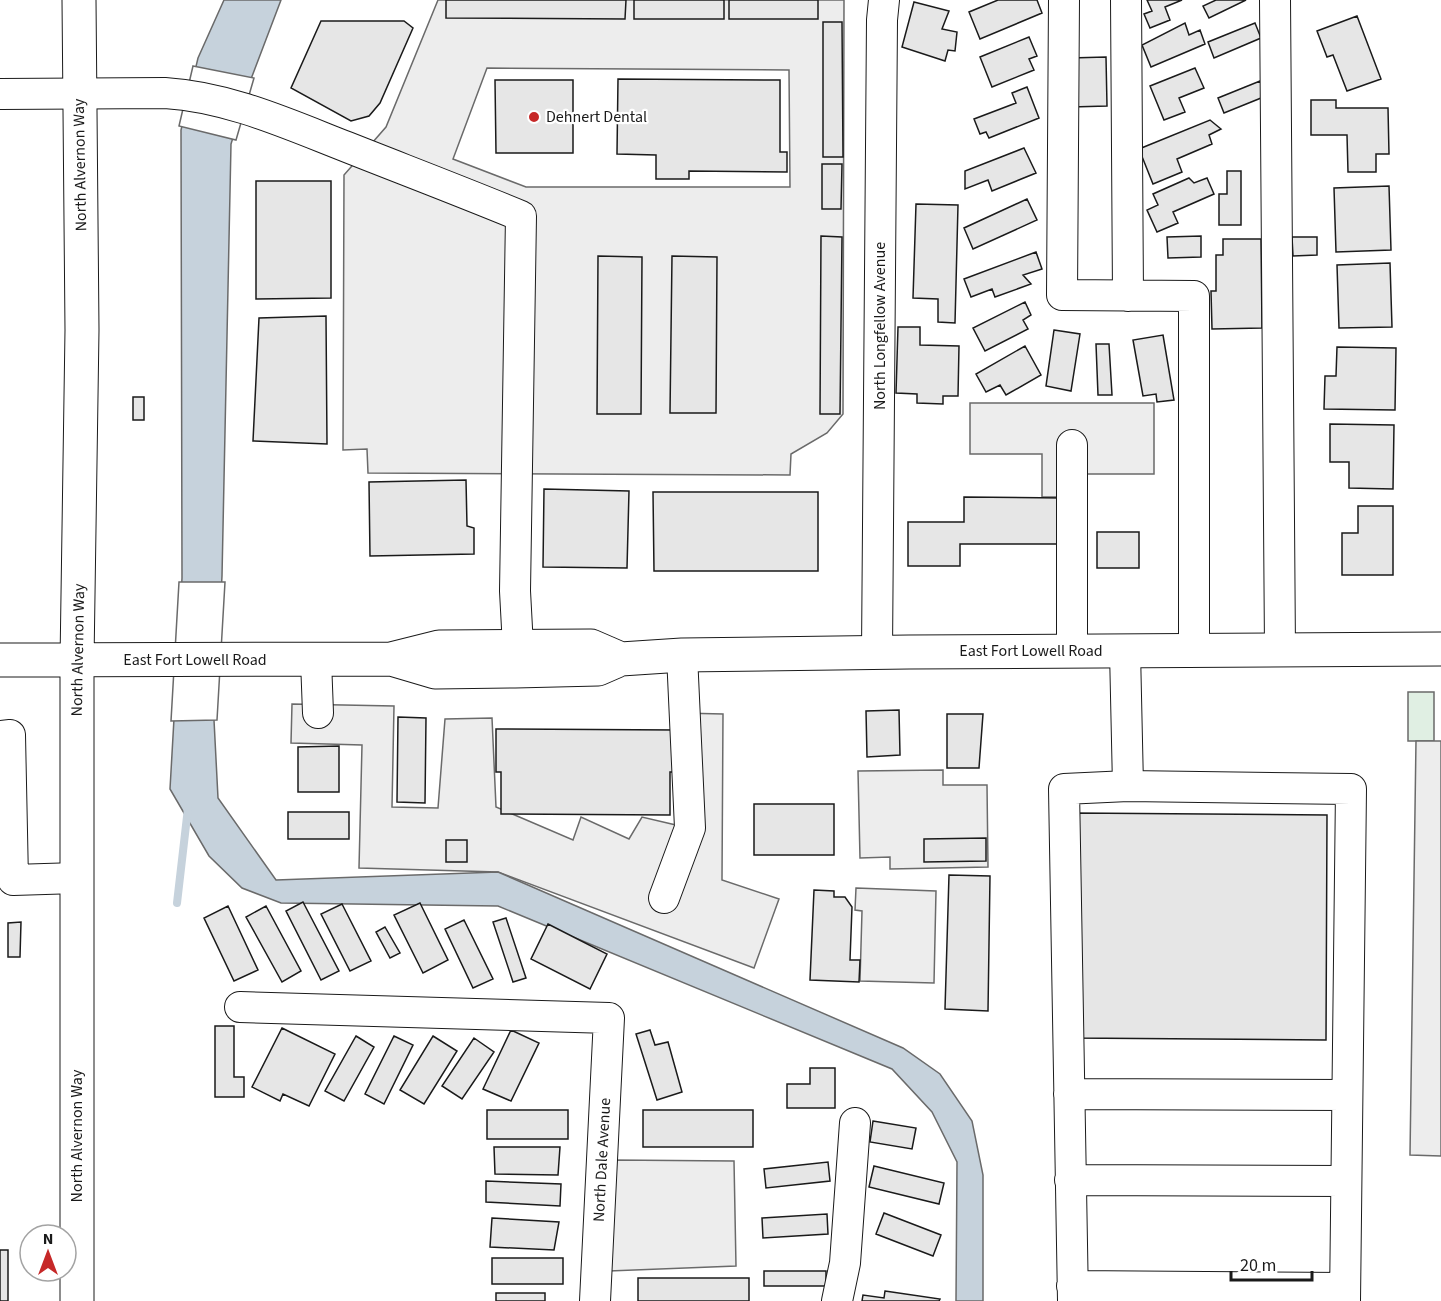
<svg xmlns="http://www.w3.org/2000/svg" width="1441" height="1301" font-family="'Source Sans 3',sans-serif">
<rect width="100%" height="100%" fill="#fff"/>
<path fill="#e0efe3" stroke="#6a6a6a" stroke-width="1.5" d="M1408,692H1434V741H1408Z"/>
<path fill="#ededed" stroke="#6a6a6a" stroke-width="1.5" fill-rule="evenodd" d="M438,0H844L843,414L827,433L791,454L790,475L368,473L367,449L343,450L344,175L386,127ZM487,68L789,70L790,187H526L453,159Z
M970,403H1154V474H1084V497H1042V454H970Z
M292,704L394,706L392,807L438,808L445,719L492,718L496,807L573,840L581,817L629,839L642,817L676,825L681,713L723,714L722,880L779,899L754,968L498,872L359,868L362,745L291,743Z
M1416,741H1441V1156L1410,1155Z
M943,770V785H987L988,867L890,869V857L860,858L858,771Z
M856,888L936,891L934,983L860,981L862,911L855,910Z
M612,1160L734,1161L736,1266L609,1271Z"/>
<path fill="#c6d2dc" stroke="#6a6a6a" stroke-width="1.5" d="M224,0H281L251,79L231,144L222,576L214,720L218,798L276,880L498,872L903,1048L940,1074L972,1121L983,1175V1301H956L957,1162L932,1112L892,1069L498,906L281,903L242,888L209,856L170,789L182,578L181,130L198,58Z"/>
<path fill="#fff" stroke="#6a6a6a" stroke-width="1.5" d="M193,66L254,78L236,140L179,126Z
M179,582H225L217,720L171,721Z"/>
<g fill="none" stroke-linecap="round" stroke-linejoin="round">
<path stroke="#c6d2dc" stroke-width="8" d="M177,903L188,808"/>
</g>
<path fill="#e6e6e6" stroke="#1a1a1a" stroke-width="1.5" d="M446,0H626L625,19L446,18Z
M634,0H724V19H634Z
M729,0H818V19H729Z
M998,0H1037L1042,13L980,39L969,12Z
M1147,0H1182L1165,7L1170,20L1150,28L1144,14L1152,11Z
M1216,0H1246L1209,18L1203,6Z
M914,2L949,11L942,29L957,32L955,51L948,50L945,61L902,47Z
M1357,16L1381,79L1347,91L1333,55L1327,57L1317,31Z
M321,21H404L413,28L380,103L369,116L351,121L291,88Z
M823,22H842L843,157H823Z
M1185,23L1189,35L1200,30L1205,44L1151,67L1142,45Z
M1255,23L1261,38L1214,58L1208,42Z
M1029,37L1037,56L1029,59L1034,70L992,87L980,57Z
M1106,57L1107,106L1071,107L1070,58Z
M1195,68L1204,88L1179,98L1185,112L1164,120L1150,86Z
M618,79L780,80V152H787V172L689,171V179H656V155L617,154Z
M495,80H573V153H496Z
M1260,81L1266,96L1224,113L1218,98Z
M1027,87L1039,118L989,138L986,132L980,134L974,119L1016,103L1012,93Z
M1311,100H1336V108H1388L1389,154H1376V172H1348L1347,135H1311Z
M1210,120L1221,129L1209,135L1212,144L1177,159L1182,172L1153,184L1139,149Z
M1024,148L1036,173L992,191L988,180L965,189V171Z
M822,164H842L841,209H822Z
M1227,171H1241V225H1219V194H1227Z
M1189,178L1194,183L1207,178L1214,194L1173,212L1178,223L1157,232L1147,210L1158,205L1153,194Z
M256,181H331V298L256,299Z
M1389,186L1391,250L1336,252L1334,188Z
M1027,199L1037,220L973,249L964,228Z
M916,204L958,205L955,323L938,322V299L913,298Z
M821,236L842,237L840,414H820Z
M1201,236V257L1168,258L1167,237Z
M1292,237H1317V255L1293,256Z
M1223,239H1261L1262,328L1212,329L1211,291H1216V255H1223Z
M1036,252L1042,269L1023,275L1031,284L995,297L992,289L971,297L964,279Z
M598,256L642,257L641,414H597Z
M672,256L717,257L716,413H670Z
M1390,263L1392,327L1339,328L1337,265Z
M1025,302L1031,315L1023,320L1028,329L985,351L973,328Z
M326,316L327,444L253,441L259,318Z
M898,327H920V345L959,346L958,396H943V404L917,403V394L896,393Z
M1054,330L1080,334L1071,391L1046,386Z
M1163,335L1174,400L1157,402L1156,394L1143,396L1133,340Z
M1096,344H1109L1112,395H1098Z
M1025,346L1041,375L1006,395L1000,385L986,392L976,374Z
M1337,347L1396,348L1395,410L1324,409L1325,376H1336Z
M133,397H144V420H133Z
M1330,424L1394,425L1393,489L1349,488V462H1330Z
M466,480L467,526L474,528V554L370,556L369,482Z
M544,489L629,491L627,568L543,567Z
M653,492H818V571H654Z
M964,497L1064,498L1063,544H960V566H908V522H964Z
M1358,506H1393V575H1342V533H1358Z
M1097,532H1139V568H1097Z
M899,710L900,755L867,757L866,711Z
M947,714H983L979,768H947Z
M398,717L426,718L425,803L397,802Z
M496,729L677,730V772H670V815L501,814V772H496Z
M339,746V792H298V747Z
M754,804H834V855H754Z
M288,812H349V839H288Z
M1073,813L1327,815L1326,1040L1072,1038Z
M986,838V861L924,862V839Z
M446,840H467V862H446Z
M949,875L990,876L988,1011L945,1009Z
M814,890L834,891V897H845L852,907L850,960H860L859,982L810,980Z
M303,902L339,971L321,980L286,911Z
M420,903L448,960L423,973L394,915Z
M342,904L371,961L350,971L321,914Z
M228,906L258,970L234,981L204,918Z
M266,906L301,971L282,982L246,917Z
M506,918L526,978L513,982L493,922Z
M464,920L493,979L473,988L445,929Z
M21,922L20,957H8V923Z
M548,924L607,954L590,989L531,959Z
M385,927L400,953L390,958L376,932Z
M215,1026H234V1077H244V1097H215Z
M282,1028L335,1054L309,1106L283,1094L280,1101L252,1087Z
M511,1030L539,1043L511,1101L483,1089Z
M650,1030L655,1045L668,1042L682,1092L657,1100L636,1034Z
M356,1036L374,1047L344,1101L325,1091Z
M394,1036L413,1045L384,1104L365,1094Z
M433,1036L457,1051L424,1104L400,1090Z
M474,1038L494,1052L462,1099L442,1086Z
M810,1068H835V1108H787V1084H810Z
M487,1110H568V1139H487Z
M643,1110H753V1147H643Z
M873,1121L916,1128L912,1149L870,1142Z
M494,1147H560L558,1175L495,1174Z
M828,1162L830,1181L766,1188L764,1169Z
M874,1166L944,1183L939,1204L869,1187Z
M486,1181L561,1184L560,1206L486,1202Z
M884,1213L941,1235L933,1256L876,1234Z
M827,1214L828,1234L763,1238L762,1218Z
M492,1218L559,1222L554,1250L490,1247Z
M0,1250H8V1301H0Z
M492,1258H563V1284H492Z
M764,1271H826V1286H764Z
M638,1278H749V1301H638Z
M885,1291L940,1299L939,1301H862L863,1295L884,1298Z
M496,1293H545V1301H496Z"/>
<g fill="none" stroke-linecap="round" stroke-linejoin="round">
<g stroke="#1a1a1a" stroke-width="32">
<path id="minor" d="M1064,0L1062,295L1194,296V650
M1126,0L1128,296
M1275,0L1280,650
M0,94L165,93C229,97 288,124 347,147C405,170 463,192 521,216L515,591L518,647
M1072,445V651
M1125,651L1128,786
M877,652L882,20L884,0
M316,660L318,713
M0,736L10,735L13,880L77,878
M664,898L690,828L682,655
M240,1007L609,1018L595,1301
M1069,1094L1347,1095
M1070,1180L1346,1181
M1072,1286L1345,1288
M837,1301L845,1263L855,1123
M1073,1301L1064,789L1128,786L1351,789L1345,1301"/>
</g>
<g stroke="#1a1a1a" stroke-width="35">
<path id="major" d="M391,659L435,672L515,671L598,669L621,659L682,655L909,652L1441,649
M0,660L391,659L439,647L591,646L621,659
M77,1301V661L82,330L79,0"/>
</g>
<use href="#minor" stroke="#fff" stroke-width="30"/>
<use href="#major" stroke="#fff" stroke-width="33"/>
</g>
<circle fill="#c62828" stroke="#fff" stroke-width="2" cx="534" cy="117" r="6"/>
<g text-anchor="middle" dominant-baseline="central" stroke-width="4.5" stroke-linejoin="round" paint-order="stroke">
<g font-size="16" fill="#1a1a1a" stroke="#fff" text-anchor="start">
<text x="546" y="117">Dehnert Dental</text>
</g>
<g font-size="16" fill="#1a1a1a" stroke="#fff">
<text transform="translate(80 165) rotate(-91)">North Alvernon Way</text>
<text transform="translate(880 326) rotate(-90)">North Longfellow Avenue</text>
<text transform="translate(78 650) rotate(-89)">North Alvernon Way</text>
<text x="1031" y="651">East Fort Lowell Road</text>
<text x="195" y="660">East Fort Lowell Road</text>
<text transform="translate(77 1136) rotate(-90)">North Alvernon Way</text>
<text transform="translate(602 1160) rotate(-87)">North Dale Avenue</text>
</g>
</g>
<g transform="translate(48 1253)"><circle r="28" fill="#ffffff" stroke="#a3a3a3" stroke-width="1.5"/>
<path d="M0-4.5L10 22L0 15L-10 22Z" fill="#c62828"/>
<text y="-9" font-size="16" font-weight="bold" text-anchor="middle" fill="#1a1a1a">N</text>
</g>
<path d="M1231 1271v9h81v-9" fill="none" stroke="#1a1a1a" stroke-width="3"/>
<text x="1240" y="1271" font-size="18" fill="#1a1a1a" stroke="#ffffff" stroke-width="4.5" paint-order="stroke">20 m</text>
</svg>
